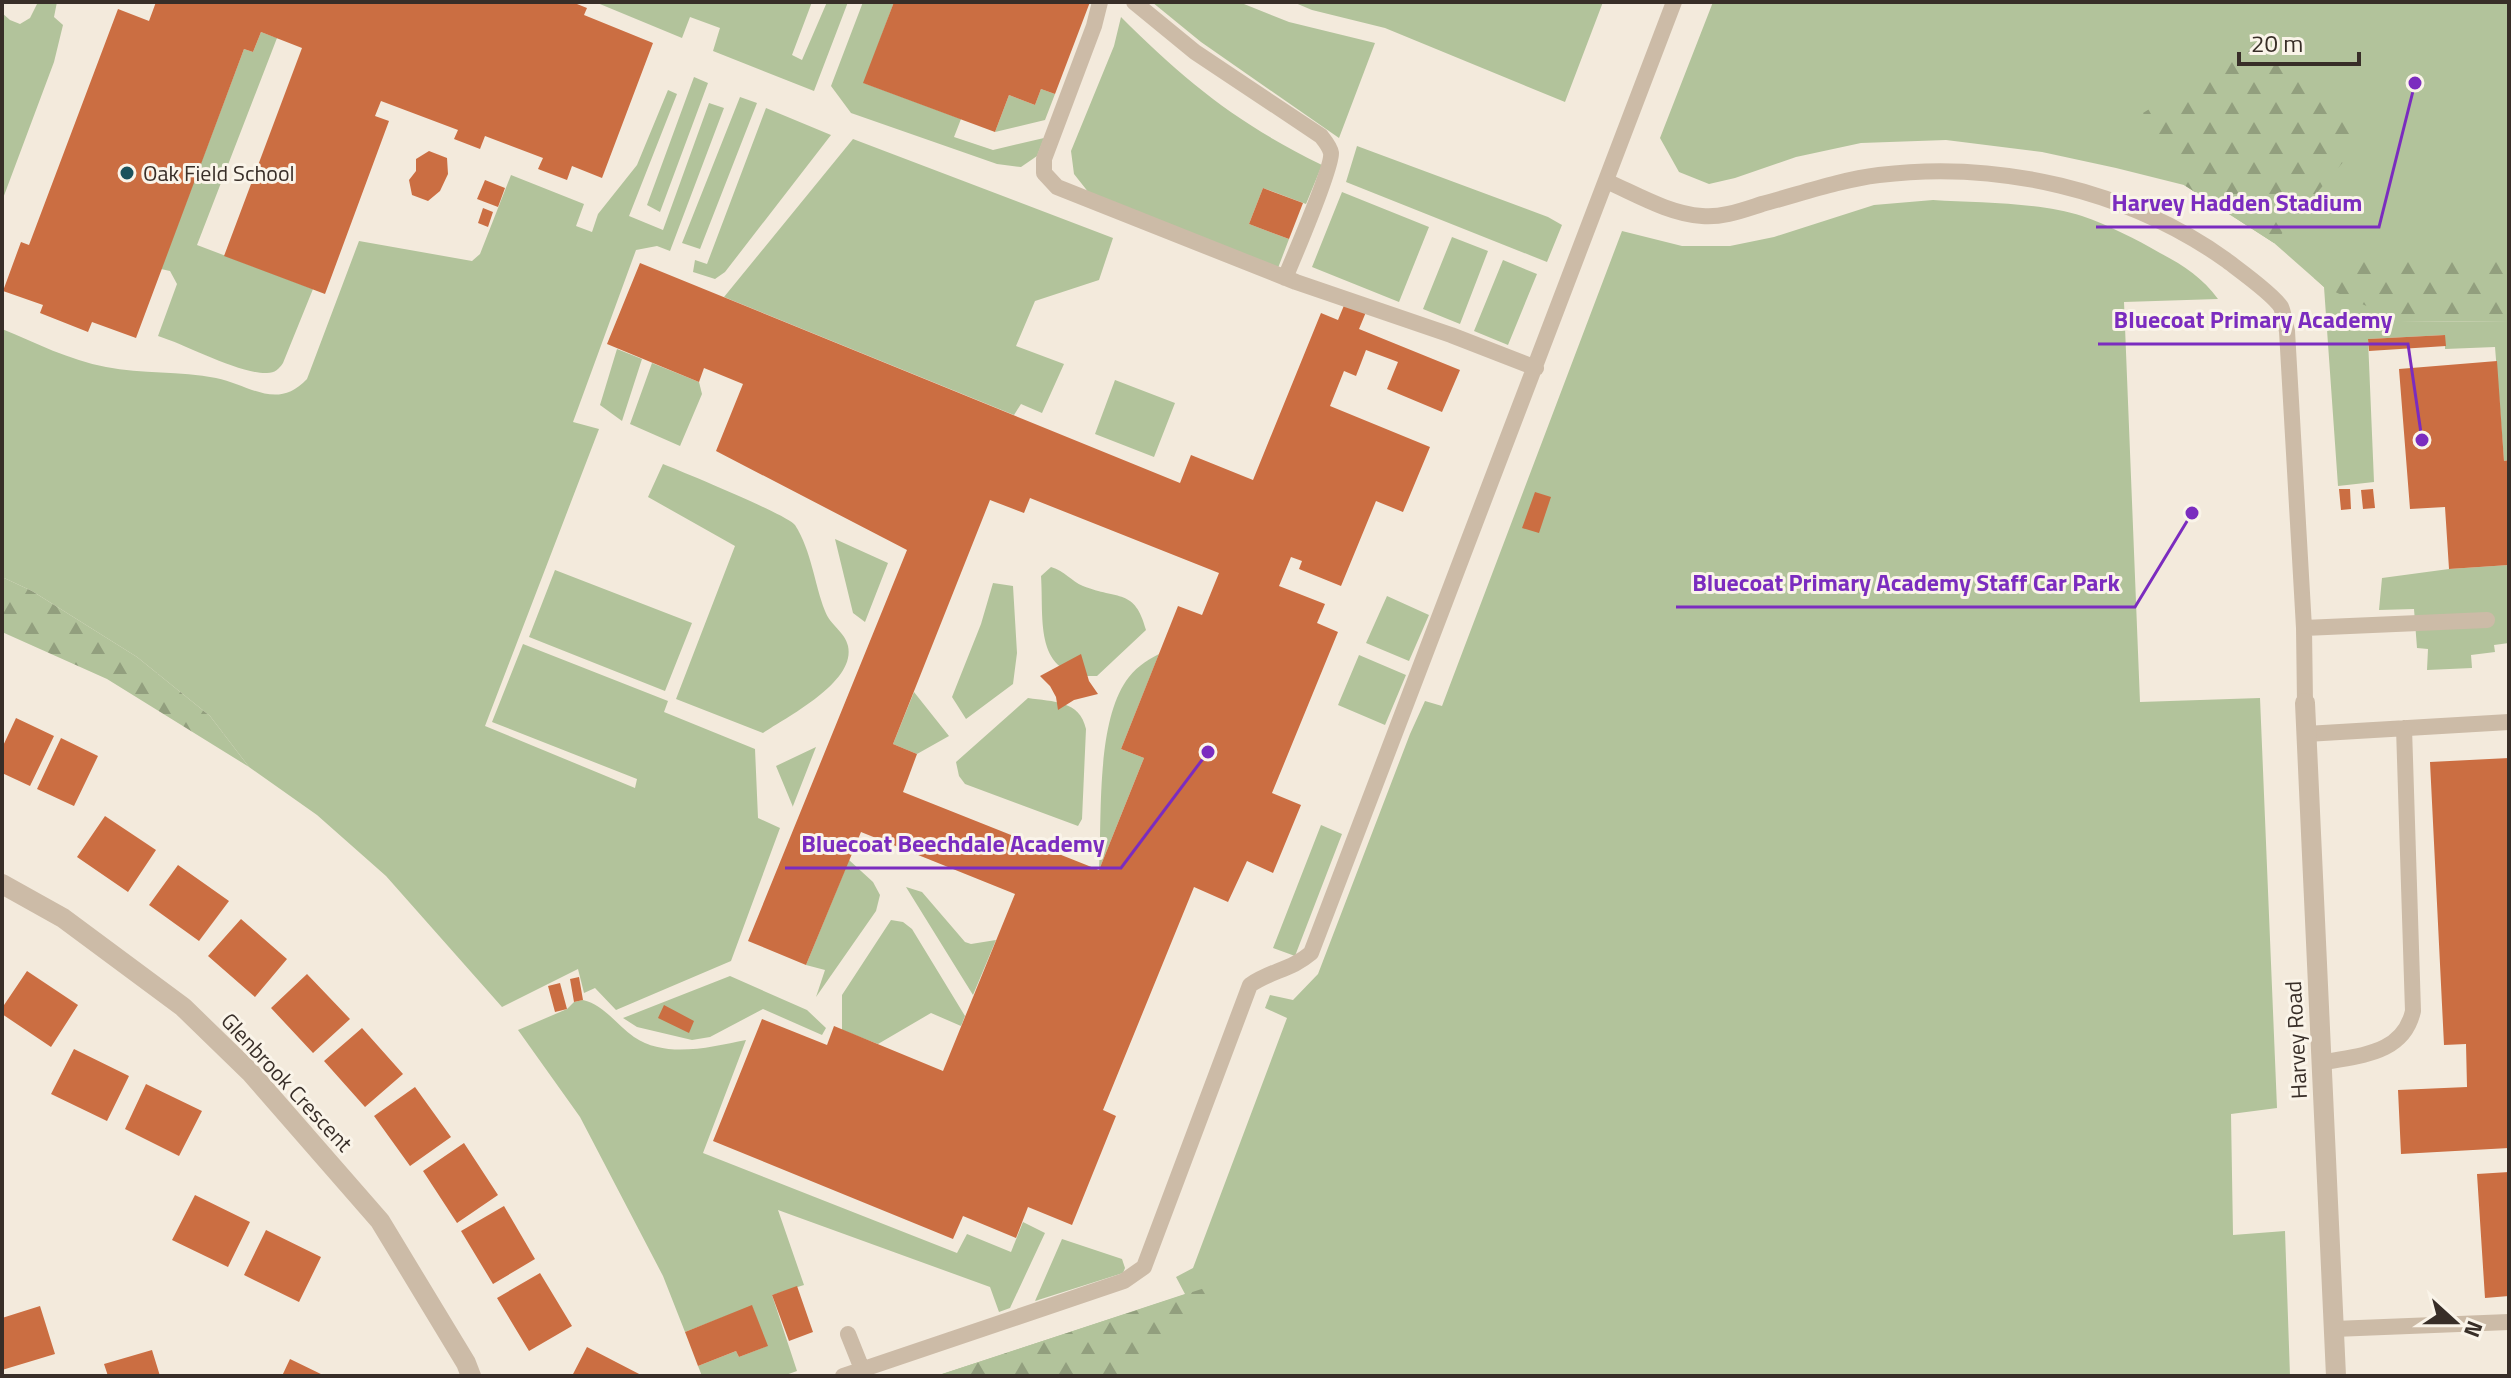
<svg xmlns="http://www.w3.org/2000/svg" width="2511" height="1378" font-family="'Titillium Web',sans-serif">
<defs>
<pattern id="forest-firs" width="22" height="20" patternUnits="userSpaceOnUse" patternTransform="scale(2)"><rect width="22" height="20" fill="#b2c39b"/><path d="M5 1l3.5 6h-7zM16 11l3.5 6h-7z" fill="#929f7e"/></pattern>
</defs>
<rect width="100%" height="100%" fill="#f3eadc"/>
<path fill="#b2c39b" d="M38,2H57L54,17L63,25L54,62L2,201V13L10,20L20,24L30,18Z
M595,2H812L792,55L802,60L827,2H848L814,91L713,51L720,28L690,17L682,38Z
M863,2H894L864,83L961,119L954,137L993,150L1044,138L1037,156L1021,167L997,164L851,113L831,86Z
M1152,2H1239L1289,22L1375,43L1339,138L1201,42Z
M1293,2H1603L1565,102L1385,28L1312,10Z
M1713,2H2509V274L2400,321L2509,322V460L2504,461L2495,347L2445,349V335L2368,339L2374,482L2338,486L2324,287L2274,243L2184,185L2116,168L2042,152L1946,140L1861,143L1796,157L1735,178L1709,184L1679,172L1660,138Z
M1121,17C1186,82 1238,124 1322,165L1306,204L1263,188L1249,224L1289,239L1278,268L1089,193L1074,174L1071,151L1114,46Z
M261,32L277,38L197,245L313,289L283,363C279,369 275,373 267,373C239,374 187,345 158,336L177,284L170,271L161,269L244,49L253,52Z
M694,77L708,83L660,212L647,205Z
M1041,89L1055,94L1045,120L995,132L1009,95L1035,105Z
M668,90L677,94L629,216L663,230L709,103L724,108L670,251L657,246L636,250L573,422L599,429L485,726L635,788L637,779L492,722L523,644L668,701L664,712L755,749L758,818L780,828L731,961L616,1010L595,988L584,993L578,969L502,1007L386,876L317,815L249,767L210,716L137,657L32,591L2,577V329C36,343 69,360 106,367C142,374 180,371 216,378C250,385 277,411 307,379L359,241L472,261L480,254L511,175L584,204L576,226L592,232L598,214L637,165Z
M740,97L757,103L700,249L682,243Z
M766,108L831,135L725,272L715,279L693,272L695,260L707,264Z
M853,139L1113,238L1099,280L1035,301L1016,346L1064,364L1042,413L1021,404L1014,415L724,297Z
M1357,146L1548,217L1562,225L1547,262L1346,182Z
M1342,192L1429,227L1399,302L1312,267Z
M1933,200C1978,203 2040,202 2082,216C2108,225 2136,239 2160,253C2183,265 2203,278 2218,299L2124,302L2140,702L2260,698L2277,1108L2231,1114L2233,1235L2285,1231L2290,1376H936L1185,1294L1176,1277L1193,1268L1287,1018L1265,1008L1270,995L1293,1000L1318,974L1410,734L1425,701L1442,706L1622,231L1682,246H1730L1774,237L1874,205Z
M1452,237L1488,251L1460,324L1423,309Z
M1503,260L1537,274L1508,345L1474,331Z
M617,349L642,359L622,421L600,405Z
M652,363L699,382L702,394L680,446L630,424Z
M1115,380L1175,403L1154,457L1095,434Z
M663,464C683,472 788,515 795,525C812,552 814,583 825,611C830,625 845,632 848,646C856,682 788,716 763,733L676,699L735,546L648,497Z
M835,539L888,563L865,622L853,613Z
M2509,565V643L2494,645L2495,652L2471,655L2472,668L2427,670L2428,649L2417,648L2414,609L2379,610L2382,578L2449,569Z
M1051,567C1065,571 1071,581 1083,586C1118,600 1135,588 1146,630L1097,676C1033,678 1044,622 1041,576Z
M555,570L692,623L665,691L529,637Z
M993,583L1013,586L1017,653L1013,684L966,719L952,697L981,624Z
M1387,596L1429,615L1409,661L1366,643Z
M1159,654L1121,749L1144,758L1099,870C1102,818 1096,725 1126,681C1134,669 1145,661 1159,654Z
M1359,655L1406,675L1385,725L1338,705Z
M914,692L949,736L917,754L893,744Z
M1028,698C1053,702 1080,700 1086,729L1082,819L1078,826L965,784L959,776L956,762Z
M816,747L793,806V807L776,766Z
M1321,825L1342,834L1295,956L1273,948Z
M849,860L873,882L880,895L876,911L816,997L825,970L806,965Z
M906,887L922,892L965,942L971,944L996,940L973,995Z
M891,920L903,922L912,929L965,1016L961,1026L931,1013L878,1044L842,1030V995Z
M730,976L807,1010L826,1028L822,1035L763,1009L710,1037L692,1040L637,1027L623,1018Z
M583,1000C604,1005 617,1025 634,1037C667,1059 710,1047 746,1040L703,1153L957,1253L967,1234L1011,1252L1023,1222L1045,1233L1010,1308L999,1312L990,1287L778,1210L804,1285L772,1295L797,1371L783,1376H702L698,1366L736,1351L739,1357L767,1346L752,1306L685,1332L663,1276L580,1117L518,1030L567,1009L574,1002Z
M1062,1239L1122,1259L1125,1268L1123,1273L1035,1301Z"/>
<path fill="url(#forest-firs)" d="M2273,32L2368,133L2274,243L2184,185L2143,113Z
M2509,257V322L2400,321L2324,287L2314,278L2334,274L2368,259Z
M2,577L32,591L137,657L210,716L249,767L107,679L2,632Z
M1223,1282L1208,1306L1170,1347L1124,1376H936Z"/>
<path fill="#cb6e42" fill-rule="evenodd" d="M156,2H572L587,8L584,15L653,43L602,178L572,166L567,180L538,169L543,158L485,136L480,149L454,139L458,130L381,101L375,116L389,121L325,294L224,256L302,48L261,32L253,52L244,49L136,338L92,322L88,332L40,313L43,305L3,291L21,242L29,245L118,9L149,21Z
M894,2H1090L1055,94L1041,89L1035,105L1009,95L995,132L863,83Z
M429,151L447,158L448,174L440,191L428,201L412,195L409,180L416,171V159Z
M485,180L505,188L498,207L477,199Z
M1263,188L1303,203L1289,239L1249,224Z
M483,208L493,212L488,227L478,223Z
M640,263L1180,483L1191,455L1253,480L1321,313L1338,320L1345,303L1366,312L1359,329L1460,370L1442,412L1387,389L1398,362L1366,350L1356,376L1344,371L1330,406L1430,447L1403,512L1376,501L1341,586L1299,569L1302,561L1291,557L1279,586L1325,604L1317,623L1338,632L1272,793L1301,805L1273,873L1247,861L1228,902L1194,887L1103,1110L1116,1116L1072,1225L1028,1207L1016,1238L963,1216L953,1239L713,1141L762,1019L827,1045L834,1026L943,1071L1015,894L861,832L806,965L748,941L907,550L716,451L743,384L704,368L699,382L607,344ZM1030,498L1219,573L1202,615L1178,606L1121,749L1144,758L1099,870L903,792L917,754L893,744L990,500L1024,513Z
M2445,335L2446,346L2369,351L2368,339Z
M2497,361L2504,461L2509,460V565L2449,569L2445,507L2410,509L2399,369Z
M2339,489H2350L2351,509L2341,510Z
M2373,489L2375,508L2363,509L2361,490Z
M1535,492L1551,497L1539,533L1522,528Z
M1081,654L1089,681L1098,694L1074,700L1058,710L1056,697L1050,686L1040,676Z
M16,718L54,736L30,786L2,773V748Z
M61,738L98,756L74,806L37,789Z
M2509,758V1148L2401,1154L2398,1090L2467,1087L2466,1044L2444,1045L2430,762Z
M105,816L156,850L128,892L77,857Z
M178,865L229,901L199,941L149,905Z
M241,919L287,959L255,997L208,956Z
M27,971L78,1005L51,1047L2,1014V1008Z
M307,974L350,1019L313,1053L271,1008Z
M579,977L583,1000L574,1002L570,979Z
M560,983L567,1009L555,1012L548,986Z
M664,1005L694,1021L689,1033L658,1018Z
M362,1028L403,1074L365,1107L324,1061Z
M74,1049L129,1076L107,1121L51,1094Z
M146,1084L202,1111L179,1156L125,1129Z
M415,1087L451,1137L410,1166L374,1116Z
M464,1143L498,1195L457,1223L423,1171Z
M2509,1172V1296L2485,1298L2477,1174Z
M195,1195L250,1222L228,1267L172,1240Z
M504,1206L535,1259L493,1284L461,1231Z
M266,1230L321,1257L299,1302L244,1275Z
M540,1273L572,1326L529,1351L497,1298Z
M797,1286L813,1332L789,1341L772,1295Z
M752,1305L768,1346L739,1357L736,1351L698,1366L685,1332Z
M40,1306L55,1354L2,1370V1318Z
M587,1347L643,1376H572Z
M152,1350L160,1376H108L104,1364Z
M290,1359L325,1376H282Z"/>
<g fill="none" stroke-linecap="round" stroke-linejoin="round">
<path stroke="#ccbba7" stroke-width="16" d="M1100,2L1094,26L1044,159V173L1057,187L1296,282L1451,335L1536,368
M1134,2L1195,52L1321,136C1325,141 1330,147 1331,153C1333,166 1293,259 1285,278
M1606,181C1636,194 1669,214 1702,216C1722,218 1743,210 1762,204C1800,194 1839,180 1879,175C1998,160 2128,190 2226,260C2239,270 2273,294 2281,307C2284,314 2285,324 2287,331L2304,628L2305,703
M2304,628L2487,620
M2306,734L2509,722
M2321,1063C2359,1055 2403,1055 2413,1011L2404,728
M2334,1329L2509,1322
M848,1334L862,1369
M843,1376L1124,1281L1144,1267L1250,985C1272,970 1291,970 1311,953L1674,2"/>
<path stroke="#ccbba7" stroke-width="20" d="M2305,703L2336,1376
M2,884L63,918L183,1007L250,1072L380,1221L466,1363L471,1376"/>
</g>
<circle fill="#1b525c" stroke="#faf4e9" stroke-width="3" cx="127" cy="173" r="8"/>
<g text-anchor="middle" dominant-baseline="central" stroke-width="6" stroke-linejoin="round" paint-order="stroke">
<g font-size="22" fill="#382e28" stroke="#faf4e9" text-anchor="start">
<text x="143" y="173">Oak Field School</text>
</g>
<g font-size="22" fill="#382e28" stroke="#faf4e9">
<text transform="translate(2296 1040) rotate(-93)">Harvey Road</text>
<text transform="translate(287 1082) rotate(47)">Glenbrook Crescent</text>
</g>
</g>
<path fill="none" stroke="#7b2cbf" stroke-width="3" d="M2415 83L2379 227H2096M2422 440L2408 344H2098M2192 513L2135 607H1676M1208 752L1121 868H785"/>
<g fill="#7b2cbf" stroke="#faf4e9" stroke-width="3">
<circle cx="2415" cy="83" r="8"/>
<circle cx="2422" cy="440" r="8"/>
<circle cx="2192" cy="513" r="8"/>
<circle cx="1208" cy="752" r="8"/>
</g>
<g font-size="24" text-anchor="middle" font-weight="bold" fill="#7b2cbf" stroke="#faf4e9" stroke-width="6" stroke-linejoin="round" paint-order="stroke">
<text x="2237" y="211">Harvey Hadden Stadium</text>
<text x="2253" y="328">Bluecoat Primary Academy</text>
<text x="1906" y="591">Bluecoat Primary Academy Staff Car Park</text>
<text x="953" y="852">Bluecoat Beechdale Academy</text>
</g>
<rect width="2511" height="1378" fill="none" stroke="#382e28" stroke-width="8"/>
<g transform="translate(2455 1322) rotate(111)" stroke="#faf4e9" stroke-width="6" paint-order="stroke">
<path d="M0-6L14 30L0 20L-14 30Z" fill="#382e28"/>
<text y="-12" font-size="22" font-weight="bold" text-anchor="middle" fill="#382e28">N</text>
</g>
<path d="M2239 52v12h120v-12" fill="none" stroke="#382e28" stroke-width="4"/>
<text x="2251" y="52" font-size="24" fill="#382e28" stroke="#faf4e9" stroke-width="6" paint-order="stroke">20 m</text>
</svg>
